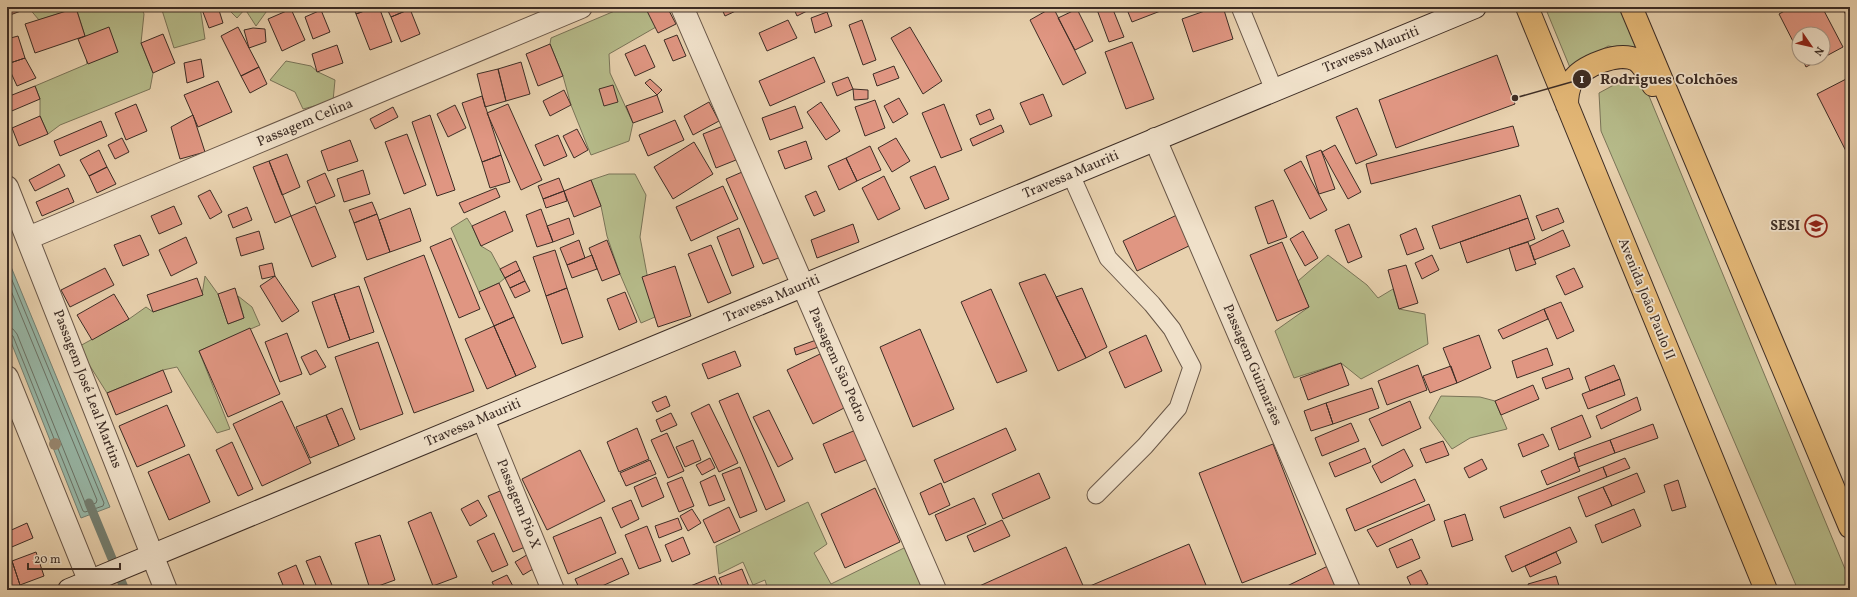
<svg xmlns="http://www.w3.org/2000/svg" width="1857" height="597" font-family="Vollkorn,serif">
<rect width="100%" height="100%" fill="#e8d1ae"/>
<filter id="stains"><feTurbulence type="fractalNoise" baseFrequency=".005" numOctaves="4"/><feColorMatrix values="0 0 0 0 .2 0 0 0 0 .09 0 0 0 0 .02 0 0 0 .5 -.17"/></filter>
<radialGradient id="worn" r=".72"><stop offset=".6" stop-color="#630" stop-opacity="0"/><stop offset="1" stop-color="#630" stop-opacity=".3"/></radialGradient>
<path fill="#b6bb8a" stroke="#7a7458" d="M28,7H141L144,14L141,43L153,73L150,89L60,125L48,134L40,116V99L35,86L87,64L85,36L76,8L39,20Z
M161,7H200L205,39L174,48Z
M226,7H268L269,8L256,26L245,9L237,18Z
M624,7H646L656,27L609,54L610,73L633,123L629,141L591,155L571,105L563,76L550,44L551,38Z
M1545,7H1621L1639,51L1608,46L1571,70Z
M286,61L311,66L318,72L335,80L333,101L303,109L295,92L270,80Z
M1623,80L1644,84L1850,581V590H1798L1601,131L1599,93Z
M609,174H635L646,195L640,237L655,317L641,323L620,274L607,236L601,206L591,180Z
M467,218L472,226L481,246L491,252L505,278L499,283L479,292L451,228Z
M1328,255L1367,285L1378,298L1393,289L1399,309L1425,314L1428,344L1361,379L1341,363L1294,378L1275,331L1309,307L1298,281Z
M205,276L218,294L228,324L244,318L238,296L252,307L260,325L199,351L230,429L217,433L177,367L163,370L107,393L78,347L129,319L146,307L153,312L202,295Z
M1441,396L1480,397L1495,401L1507,429L1470,438L1452,449L1429,418Z
M808,502L827,544L814,553L831,584L908,546L925,590H768L765,580L753,585L743,562L719,574L716,546Z"/>
<path fill="#98b7a7" stroke="#748073" d="M7,257L110,507L81,518L7,332Z"/>
<g fill="none" stroke-linecap="round" stroke-linejoin="round">
<path stroke="#6a7266" stroke-width="1" d="M7,268L104,503L103,506L85,512L83,511L13,336L7,333
M7,281L97,500L96,503L88,506L86,505L17,334L13,329L7,328"/>
<path stroke="#748073" stroke-width="9" d="M89,503L125,590"/>
</g>
<path fill="#e09682" stroke="#3d2d25" d="M7,7H28L29,8L10,15Z
M201,7H218L223,23L209,28Z
M353,7H375L356,14Z
M375,7H379L392,42L370,50L356,14Z
M386,7H409L410,9L391,17Z
M649,7H667L676,24L658,33L646,9Z
M721,7H739L740,9L725,16Z
M793,7H815L797,16Z
M1053,7L1086,73L1063,85L1030,20Z
M1096,7H1112L1124,37L1109,42Z
M1126,7H1162L1163,10L1132,22Z
M1216,7H1223L1233,39L1193,52L1182,19Z
M1792,7H1822L1843,47L1806,67L1802,58H1823V34H1799V53L1779,14Z
M1842,7H1850V20L1849,21Z
M76,8L85,36L35,53L25,24Z
M291,9L305,40L282,51L268,19Z
M410,9L420,34L401,42L391,17Z
M1077,9L1093,41L1075,50L1058,18Z
M321,10L330,32L313,39L305,17Z
M827,12L832,26L815,33L811,18Z
M788,20L797,38L767,51L759,33Z
M862,20L876,60L863,65L849,25Z
M109,27L118,52L88,64L78,39Z
M238,27L259,67L241,76L221,36Z
M910,27L942,81L923,94L891,38Z
M253,28L265,29L266,42L249,48L244,30Z
M163,34L175,63L153,73L141,43Z
M677,35L686,56L673,61L664,40Z
M18,36L25,58L7,64V39Z
M1132,42L1154,99L1126,109L1105,52Z
M550,44L563,76L538,86L526,54Z
M337,45L343,63L317,72L312,54Z
M645,45L655,67L635,76L625,54Z
M1497,55L1515,104L1396,148L1379,100Z
M814,57L825,82L770,106L759,81Z
M25,58L36,78L17,86L7,64Z
M201,59L204,77L187,83L184,63Z
M521,62L530,94L506,101L498,69Z
M894,66L899,78L877,86L873,74Z
M259,67L267,84L250,93L241,76Z
M498,69L506,101L485,107L477,74Z
M848,77L853,89L837,96L832,83Z
M1850,77V159L1817,94Z
M650,79L662,90L657,95L645,83Z
M218,81L232,112L198,127L184,95Z
M613,85L618,102L604,106L599,89Z
M35,86L40,99L7,113V97Z
M853,89L868,90V99L854,100Z
M564,90L571,105L550,116L543,101Z
M1043,94L1052,116L1030,125L1020,103Z
M657,95L663,112L633,123L626,106Z
M482,96L501,155L482,162L462,103Z
M899,98L908,114L893,123L884,106Z
M875,100L885,128L865,136L855,107Z
M709,102L719,121L693,135L684,116Z
M821,102L840,131L826,140L807,112Z
M136,104L147,131L126,140L115,113Z
M508,104L542,180L521,190L487,113Z
M944,104L962,150L941,158L922,113Z
M455,105L466,128L448,137L437,114Z
M795,106L803,128L770,140L762,118Z
M393,107L398,117L375,129L370,119Z
M1357,108L1377,155L1356,164L1336,117Z
M990,109L994,119L980,125L976,115Z
M193,115L205,152L180,159L171,127Z
M430,115L455,190L437,196L412,122Z
M40,116L48,134L19,146L12,128Z
M675,120L684,140L648,156L639,135Z
M101,121L107,136L60,156L54,141Z
M1001,125L1004,132L973,146L970,139Z
M723,126L736,160L716,168L703,134Z
M1513,126L1519,146L1371,184L1366,164Z
M577,129L588,150L574,158L563,136Z
M407,134L426,185L404,194L385,142Z
M558,135L567,156L544,166L535,145Z
M122,138L129,152L115,159L108,145Z
M896,138L910,161L892,172L878,148Z
M350,140L358,161L328,171L321,151Z
M806,141L812,159L785,169L778,151Z
M694,142L713,174L673,199L654,167Z
M1335,145L1361,192L1348,199L1322,152Z
M870,146L881,170L857,181L846,158Z
M99,150L107,167L89,176L80,160Z
M1321,150L1335,189L1319,194L1306,156Z
M287,154L300,187L282,195L269,161Z
M501,155L510,182L490,188L482,162Z
M846,158L857,181L839,190L828,166Z
M269,161L291,216L275,223L253,167Z
M1301,161L1327,210L1310,219L1284,170Z
M59,164L65,176L35,191L29,180Z
M935,166L949,199L925,209L910,177Z
M107,167L116,184L97,193L89,176Z
M749,169L786,255L763,264L726,179Z
M363,170L370,194L344,202L337,179Z
M325,173L335,196L316,204L307,181Z
M884,176L900,209L878,220L862,188Z
M559,178L564,191L543,199L538,186Z
M591,180L601,206L574,217L564,191Z
M723,186L738,219L691,241L676,207Z
M68,188L74,202L42,216L36,202Z
M496,188L500,197L464,213L459,203Z
M210,190L222,212L210,219L198,196Z
M564,191L567,201L546,208L543,199Z
M816,191L825,211L814,216L805,196Z
M1520,195L1528,218L1440,249L1432,226Z
M1273,200L1287,237L1268,244L1255,207Z
M372,202L377,214L354,223L349,210Z
M174,206L182,224L159,234L151,216Z
M315,206L336,257L312,267L291,216Z
M247,207L252,220L233,228L228,215Z
M410,208L421,241L390,252L379,220Z
M1558,208L1564,222L1542,231L1536,216Z
M541,209L553,242L537,247L526,215Z
M505,211L513,231L481,246L472,226Z
M1181,213L1195,243L1137,271L1123,241Z
M377,214L390,252L367,260L354,223Z
M569,218L574,234L553,242L547,226Z
M1528,218L1535,239L1467,263L1460,242Z
M853,224L859,242L817,258L811,240Z
M1349,224L1362,257L1348,263L1335,230Z
M739,228L754,267L732,276L717,237Z
M1416,228L1424,249L1407,255L1400,235Z
M1563,230L1570,246L1534,260L1530,246Z
M259,231L264,249L241,256L236,238Z
M1303,231L1318,258L1305,266L1290,239Z
M140,235L149,255L123,266L114,245Z
M186,237L197,263L171,276L159,250Z
M451,238L480,309L459,318L430,247Z
M579,240L585,258L567,265L560,248Z
M607,240L620,274L602,281L589,248Z
M1282,242L1309,307L1277,321L1250,255Z
M1528,242L1536,264L1516,271L1509,248Z
M711,245L731,293L708,303L688,254Z
M555,250L567,288L546,296L533,257Z
M424,255L474,391L414,413L364,278Z
M592,255L597,269L572,278L567,265Z
M1432,255L1439,270L1422,279L1415,263Z
M516,261L520,270L505,278L500,269Z
M272,263L275,276L262,279L259,266Z
M1406,265L1418,303L1399,309L1388,270Z
M675,266L691,316L658,327L642,277Z
M105,268L114,285L70,307L61,290Z
M1574,268L1583,287L1565,295L1556,276Z
M520,270L525,281L510,288L505,278Z
M1045,274L1086,358L1058,371L1019,283Z
M275,276L299,311L282,322L260,286Z
M197,278L203,295L153,312L147,295Z
M525,281L530,291L515,298L510,288Z
M499,283L514,317L494,326L479,292Z
M359,286L374,332L350,340L334,294Z
M235,288L244,318L228,324L218,294Z
M567,288L583,337L562,344L546,296Z
M1082,288L1107,347L1086,358L1056,297Z
M991,289L1027,371L997,383L961,302Z
M625,292L637,322L619,330L607,299Z
M114,294L129,319L92,340L77,315Z
M334,294L350,340L328,348L312,302Z
M1561,302L1574,331L1557,339L1544,309Z
M1544,309L1548,319L1503,339L1498,330Z
M514,317L536,367L516,376L494,326Z
M494,326L516,376L487,389L465,339Z
M250,328L280,394L228,417L199,351Z
M920,329L954,409L913,427L880,347Z
M287,333L302,374L280,382L265,342Z
M1146,335L1162,371L1125,388L1109,352Z
M1479,335L1491,368L1457,383L1443,348Z
M819,339L821,346L796,355L794,348Z
M378,342L403,414L360,430L335,357Z
M1547,348L1553,365L1517,378L1512,361Z
M316,350L326,367L310,375L301,357Z
M735,351L741,366L708,379L702,364Z
M820,354L846,407L813,424L787,370Z
M1341,363L1349,385L1308,400L1300,378Z
M1418,365L1427,390L1387,405L1378,381Z
M1614,365L1620,379L1590,391L1585,377Z
M1451,366L1457,383L1430,393L1423,376Z
M1569,368L1573,379L1546,389L1542,378Z
M163,370L172,392L116,415L107,393Z
M1620,379L1625,395L1588,409L1582,394Z
M1533,385L1539,399L1501,415L1495,401Z
M1372,388L1379,408L1333,424L1326,403Z
M738,393L785,501L766,510L719,401Z
M666,396L670,406L657,412L652,402Z
M1637,397L1641,410L1601,429L1596,416Z
M282,401L311,463L262,486L233,424Z
M1410,401L1421,428L1382,446L1369,419Z
M1326,403L1333,424L1311,431L1304,411Z
M709,404L738,463L719,472L691,413Z
M167,405L185,446L137,467L119,426Z
M342,408L355,439L339,446L326,415Z
M769,410L793,459L778,467L753,417Z
M671,413L677,425L661,432L656,420Z
M326,415L339,446L310,458L296,427Z
M1582,415L1591,437L1559,450L1551,428Z
M1351,423L1359,441L1322,456L1315,438Z
M1653,424L1658,438L1615,453L1610,440Z
M637,428L649,459L619,472L607,442Z
M1006,428L1016,450L944,483L934,460Z
M858,429L870,458L835,473L823,444Z
M667,433L684,471L668,478L651,440Z
M1543,434L1549,446L1523,457L1518,444Z
M693,440L701,460L685,467L676,447Z
M1610,440L1615,453L1578,467L1574,453Z
M1443,441L1449,455L1426,463L1420,449Z
M232,442L253,489L238,496L216,450Z
M1273,444L1316,554L1242,583L1199,473Z
M1365,448L1371,462L1335,477L1329,463Z
M1404,449L1413,466L1381,483L1372,466Z
M580,450L605,501L547,530L522,479Z
M189,454L210,502L169,520L148,472Z
M1574,457L1580,471L1547,485L1541,471Z
M710,458L715,468L702,475L696,465Z
M1625,458L1630,468L1607,477L1603,467Z
M1482,459L1487,469L1469,478L1464,468Z
M650,460L656,474L626,486L620,473Z
M740,467L757,511L740,518L722,474Z
M1603,467L1607,477L1504,518L1500,507Z
M1039,473L1050,498L1003,519L992,494Z
M1637,473L1645,492L1612,506L1603,487Z
M715,475L725,500L709,506L700,482Z
M656,477L664,497L642,507L634,487Z
M682,477L694,506L679,512L667,483Z
M1415,479L1425,501L1355,531L1346,509Z
M1678,480L1686,507L1672,511L1664,485Z
M941,483L950,505L929,515L920,493Z
M1603,487L1612,506L1586,517L1578,497Z
M875,488L900,542L845,568L821,514Z
M500,491L525,547L513,552L488,496Z
M974,498L986,524L946,541L935,515Z
M478,500L487,516L470,526L461,509Z
M631,500L639,519L621,528L612,508Z
M1429,504L1435,520L1377,547L1367,530Z
M729,507L740,531L714,543L703,520Z
M692,509L701,523L688,531L680,516Z
M1634,509L1641,526L1602,543L1595,525Z
M431,512L457,577L433,586L408,522Z
M1465,514L1473,540L1452,547L1444,521Z
M601,517L616,553L568,574L553,537Z
M678,518L682,529L659,538L655,526Z
M1002,520L1010,536L974,552L967,536Z
M27,523L33,538L7,549V532Z
M647,526L661,561L639,569L625,535Z
M1570,527L1577,542L1512,572L1505,556Z
M494,533L508,565L492,572L477,541Z
M380,535L395,580L370,589L355,543Z
M683,537L690,554L672,562L665,545Z
M1412,539L1420,558L1397,568L1389,549Z
M1189,544L1208,590H1092L1090,586Z
M1066,547L1085,590H976L975,588Z
M36,552L44,576L20,585L12,561Z
M1556,552L1561,563L1530,577L1525,566Z
M530,553L538,566L523,575L515,562Z
M320,556L334,590H318L306,561Z
M622,558L629,574L593,590H580L575,579Z
M12,561L20,585L7,590V563Z
M1334,563L1346,590H1281V589Z
M296,565L306,590H285L278,573Z
M742,569L750,589L761,586L763,590H724L719,578Z
M1421,570L1428,584L1413,590L1407,577Z
M507,575L515,590H496L492,582Z
M715,576L721,590H689L688,587Z
M1556,576L1559,586L1543,590H1530L1528,584Z
M399,586L401,590H391Z"/>
<g fill="none" stroke-linecap="round" stroke-linejoin="round">
<g stroke="#685647" stroke-width="19">
<path id="service" d="M1240,7L1274,90
M1071,175L1108,258L1152,304L1172,329L1192,367L1178,408L1145,446L1096,495"/>
</g>
<g stroke="#685647" stroke-width="24">
<path id="minor" d="M682,7L935,590
M1155,139L1349,590
M7,187L166,590
M28,238L581,7
M7,377L93,590
M483,419L553,590"/>
</g>
<g stroke="#3d2d25" stroke-width="24">
<path id="secondary" d="M69,590L1475,7"/>
</g>
<g stroke="#3d2d25" stroke-width="24">
<path id="primary" d="M1527,7L1766,590
M1631,7L1850,527
M1567,105C1567,96 1568,89 1572,81C1582,66 1619,51 1636,60C1644,65 1649,77 1653,85"/>
</g>
<use href="#service" stroke="#f0e1ca" stroke-width="17"/>
<use href="#minor" stroke="#f0e1ca" stroke-width="22"/>
<use href="#secondary" stroke="#f0e1ca" stroke-width="22"/>
<use href="#primary" stroke="#e4b877" stroke-width="22"/>
</g>
<circle fill="#97866e" cx="55" cy="444" r="6"/>
<defs>
<g id="university-ring" transform="scale(1.15)"><circle r="9.5" fill="#f0e1ca" stroke="#8f2418" stroke-width="1.5"/><path d="M0-5L7-2L0 1L-7-2ZM-4 1L0 2.5L4 1V4Q0 6-4 4Z" fill="#8f2418"/></g>
</defs>
<g fill-rule="evenodd">
<use href="#university-ring" x="1816" y="226"/>
</g>
<g text-anchor="middle" dominant-baseline="central" stroke-width="3.5" stroke-linejoin="round" paint-order="stroke">
<g font-size="14" fill="#3d2d25" stroke="#f0e1ca">
<text transform="translate(1371 50) rotate(-22)">Travessa Mauriti</text>
<text transform="translate(305 123) rotate(-23)">Passagem Celina</text>
<text transform="translate(1071 175) rotate(-23)">Travessa Mauriti</text>
<text transform="translate(772 299) rotate(-23)">Travessa Mauriti</text>
<text transform="translate(1646 299) rotate(68)">Avenida João Paulo II</text>
<text transform="translate(837 365) rotate(66)">Passagem São Pedro</text>
<text transform="translate(1252 365) rotate(67)">Passagem Guimarães</text>
<text transform="translate(87 389) rotate(69)">Passagem José Leal Martins</text>
<text transform="translate(473 423) rotate(-23)">Travessa Mauriti</text>
<text transform="translate(518 504) rotate(68)">Passagem Pio X</text>
</g>
<g font-size="14" font-weight="bold" fill="#3d2d25" stroke="#f0e1ca" text-anchor="end">
<text x="1800" y="226">SESI</text>
</g>
</g>
<path fill="none" stroke="#3d2d25" stroke-width="1.5" d="M1515 98L1582 79"/>
<g fill="#3d2d25" stroke="#f0e1ca" stroke-width="1.5">
<circle cx="1515" cy="98" r="4"/>
<circle cx="1582" cy="79" r="10"/>
</g>
<g font-size="12" text-anchor="middle" font-weight="bold" fill="#fff">
<text x="1582" y="83">1</text>
</g>
<g font-size="15" text-anchor="middle" font-weight="bold" fill="#3d2d25" stroke="#f0e1ca" stroke-width="3.5" stroke-linejoin="round" paint-order="stroke">
<text x="1669" y="84">Rodrigues Colchões</text>
</g>
<rect width="1857" height="597" fill="none" stroke="#e8d1ae" stroke-width="24"/>
<rect x="8" y="8" width="1841" height="581" fill="none" stroke="#3d2d25" stroke-width="2"/>
<rect x="12" y="12" width="1833" height="573" fill="none" stroke="#3d2d25"/>
<g transform="translate(1811 46) rotate(124)"><circle r="19" fill="#f0e1ca" stroke="#a89988"/>
<path d="M0-3L7 15L0 10L-7 15Z" fill="#8f2418"/>
<text y="-6" font-size="11" font-weight="bold" text-anchor="middle" fill="#3d2d25">N</text>
</g>
<path d="M28 563v6h92v-6" fill="none" stroke="#3d2d25" stroke-width="2"/>
<text x="34" y="563" font-size="12" fill="#3d2d25" stroke="#f0e1ca" stroke-width="3" paint-order="stroke">20 m</text>
<rect width="100%" height="100%" filter="url(#stains)"/>
<rect width="100%" height="100%" fill="url(#worn)"/>
</svg>
